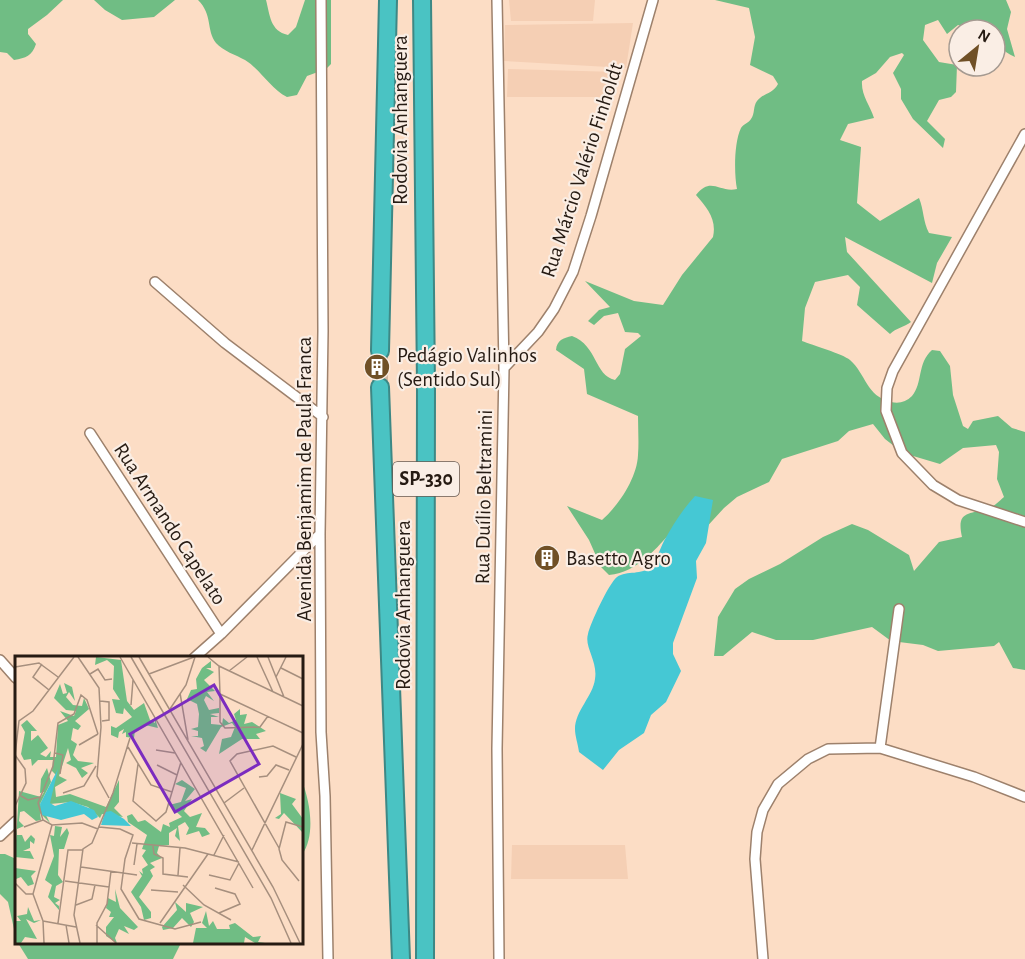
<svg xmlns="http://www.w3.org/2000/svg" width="1025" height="959" font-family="'Alegreya Sans',sans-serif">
<rect width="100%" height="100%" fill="#fcddc5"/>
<path fill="#f5cfb4" d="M509,0H595L593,21H511Z
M633,23L626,68L504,61L505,25Z
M508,69L618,72L612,97H507Z
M512,845H625L628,879H511Z"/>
<path fill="#70bd84" d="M0,0H63L47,15L28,29V34L36,44C32,56 26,58 14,60L7,53L0,52Z
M94,0H175L154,17L122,20L105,10Z
M198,0H266C270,15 270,31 288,35L296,27L305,0H331V64L326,69L307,76L297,95L287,97C270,88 261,70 245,60C236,55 223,51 216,43C206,30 213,15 198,0Z
M715,0H1006L1011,12L1007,29L1015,57C1002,51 995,44 995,30H975L958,25L947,34L938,20L925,25L923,40L939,62L957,65L956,92L951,97L939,100L927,121L945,139L943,148L913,119L901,99V89L893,73L904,55L902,53L890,57L876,73L862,81C861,95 870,105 874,118L848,124L840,140L861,147L857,203L880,221L919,198C924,210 923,222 929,233L952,237L937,263L932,283L845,237L847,252L911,322C904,327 896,328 890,334L857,305L860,287L848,275L815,282L805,308L802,341C812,345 843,354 850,360C866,374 866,396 891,402C899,404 906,402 912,396C923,383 917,363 932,350L940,351L950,366L953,395L963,426L968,429L973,421L998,416L1012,428L1025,432V670L1013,668L999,642L994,646L938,651L923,645L891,641L872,627L813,640H776L752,632L723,656H714L718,617L735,589L749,579L780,564L823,537L852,524L868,530L909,555L914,571L939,542L962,537C956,510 969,515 989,508C995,506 999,501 1004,497L997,479L999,452L996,445L963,448L940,464L903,453L885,439L873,424L849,431L838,441L782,459L769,482L737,497L724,508L702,532L675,528C656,548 639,572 609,575L601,567L589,540L567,506L602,520C619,505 637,478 638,455C639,442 638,429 638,416L587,394L584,369L556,350C557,340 563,338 572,336C598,346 594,375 615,380L620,374L625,349L641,336L638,333L625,332L618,313L604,316L594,325L588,321L599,310L610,307L585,281L634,301L663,305L682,275L713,237C717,219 707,208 696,195C711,176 719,193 737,189C734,174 734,142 741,128C743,124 749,123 751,119C755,114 753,106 757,101C763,93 773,94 778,84L773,76L750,65L755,37L749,8Z
M302,781C310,802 316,835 302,855Z
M0,854H5L16,859V938L8,902L0,894Z
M18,943H181L173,959H28Z"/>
<path fill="#45c8d4" d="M695,496L713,500L706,543L696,561L697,578L673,643V654L681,671L666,702L651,715L644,733L619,750L603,770L579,752C578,744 575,736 575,729C575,711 593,696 595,679C598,661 584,647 588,634C590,624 609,583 617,577C627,570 642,576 651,566C657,559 660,549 664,541C673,525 682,510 695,496Z"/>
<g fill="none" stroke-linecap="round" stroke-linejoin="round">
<path stroke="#d1b6a1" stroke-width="16" stroke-dasharray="16 8" stroke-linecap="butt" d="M380,351V387"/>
<g stroke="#9d816c" stroke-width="12">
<path id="street" d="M321,0L323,331L320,534L321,732L325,796L328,959
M497,0L504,368L497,749L499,959
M1025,134L893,371L887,388L886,411L902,453L933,485L958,500L1025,522
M155,282L225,343L323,417
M504,368L538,332L554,309L573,272L591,216L653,0
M90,433L221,634
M194,658L221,634L320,534
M0,660L16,678
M880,748L899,609
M0,836L16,821
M763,959L755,859L757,832L763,810L778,784L808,759L828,749L880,748L974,777L1025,797"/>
</g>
<g stroke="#3d8885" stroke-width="20">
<path id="highway" d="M422,0L426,386L425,959
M380,351L388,0
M380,387L401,959"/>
</g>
<use href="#street" stroke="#fff" stroke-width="9"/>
<use href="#highway" stroke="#4ac3c3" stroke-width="16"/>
</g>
<defs>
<g id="building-disc" transform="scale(1.35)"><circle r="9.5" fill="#705026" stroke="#faeee5"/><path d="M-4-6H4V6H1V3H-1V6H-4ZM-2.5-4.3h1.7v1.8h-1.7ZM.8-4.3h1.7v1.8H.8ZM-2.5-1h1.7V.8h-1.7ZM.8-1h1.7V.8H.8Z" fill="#fff"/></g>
</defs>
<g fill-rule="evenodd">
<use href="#building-disc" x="377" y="367"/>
<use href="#building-disc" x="547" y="558"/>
</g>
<g text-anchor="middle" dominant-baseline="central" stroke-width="4.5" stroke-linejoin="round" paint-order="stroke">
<rect fill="#faeee5" stroke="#665a52" stroke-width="1.5" x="393" y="462" width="66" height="34" rx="4.5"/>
<g font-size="20" font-weight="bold" fill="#261b13">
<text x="426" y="479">SP-330</text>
</g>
<g font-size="21" fill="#261b13" stroke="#faeee5">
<text transform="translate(400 120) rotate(-90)">Rodovia Anhanguera</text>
<text transform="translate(582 170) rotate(-72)">Rua Márcio Valério Finholdt</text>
<text transform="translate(304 479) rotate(-90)">Avenida Benjamim de Paula Franca</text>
<text transform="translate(484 497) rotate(-89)">Rua Duílio Beltramini</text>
<text transform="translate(170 524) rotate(57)">Rua Armando Capelato</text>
<text transform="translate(403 605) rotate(-90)">Rodovia Anhanguera</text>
</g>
<g font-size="21" fill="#261b13" stroke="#faeee5" text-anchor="start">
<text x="397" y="355">Pedágio Valinhos<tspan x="397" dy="24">(Sentido Sul)</tspan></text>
<text x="566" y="558">Basetto Agro</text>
</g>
</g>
<g transform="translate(15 656)">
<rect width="288" height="288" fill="#fcddc5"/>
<path d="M81,1L106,4L112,45L119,54L129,47L135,64L140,67V62L143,72L130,69L120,74L119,82L111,81V76L107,78L109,73L104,76L103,82L96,79V70L101,72L117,61L109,52L108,58L101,57L97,43L105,44L98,33L99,10L92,4L80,9ZM196,5V12H191L199,16L189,24L200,35L192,36L199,45L191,40L189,44L194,54L204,52V57L195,58L204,61H196V68L207,69L208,62L214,67L221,64L219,58L225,53V59L232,58L229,68L237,66L251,75L241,78L245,83H227L204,98L207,83L216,81L220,71L217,67L206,71L191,96L185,92L189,90L187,82L176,80H183V75L176,73L183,71L184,58L182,48L172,43L176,34L182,33L181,23L187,12ZM49,27L57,31L60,45L54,36L51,41L58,49L67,50L69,42L74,53L60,65L66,70L63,74L58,72L56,84L62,88L58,99L63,105L79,107L66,112L73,117L67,122L61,112L51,107L56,104L53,92L44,120L52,124L40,131L41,141L55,138L91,151L104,124V146L99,152L108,161L87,158L85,162L73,151L56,146L35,148L33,142L41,119L37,115L38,104H23L17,110L16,103L9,104L6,98L10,76L6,69L12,64L22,75H16V85L23,79L33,92L25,98L31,101L36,95L35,101H41L43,69L53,65L45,55L59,60L61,55L51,54L39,42L45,28L48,38L52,37ZM32,112L36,126L25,148L35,167L25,157L26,164L21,165L9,155L5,156L4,165L9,170L2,173V179H7L10,186L16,179L20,183L19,188L15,185V192L8,195H15L19,203L0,201L4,135L26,141L29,136L25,137L26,123ZM167,124L180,133L170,145L177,143L169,155L175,161L187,157L181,171L190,172L195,178L187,181L184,175L171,179L174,172L170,166L163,170L165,185L160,180L162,172L154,177V189L144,190L142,197L147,202L135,207L140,211L135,214L138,220L124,241L136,256V262L129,264L126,251L116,236L127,220L124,215L128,218L127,213L133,209L127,200L131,194L127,193L132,179L113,166L112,160L117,158L123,166L130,164L146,176L148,168L155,171L154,167L167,161L154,149L166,146L171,132L160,128ZM265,137L281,143L277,148L288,163V177L269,157L264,163L260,162L266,158ZM40,170L47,171L45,181L52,172L54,177L49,193H44L43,219L48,226L41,230L39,241L45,244L40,247L44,250V254L33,241L37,229L30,224L39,200L35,179L39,180ZM0,212L21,215L16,220L19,228L13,230L6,221L1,223ZM100,233L105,252L123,271L119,274L109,270L114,278L104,273L100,282L102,287L91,280V271L99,261H94L96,256L91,252L93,242L101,246ZM160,246L171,256V247L188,251L175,257L179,266L176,271L167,262L158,272L148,274L147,271L162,254ZM13,251L19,265L26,264L19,267L11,263L22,283L10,281L6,287H0V265H6L2,260L12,258ZM191,255L194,270L198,265L202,273H215L214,269L220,267L238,281L246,280L243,286L250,287H240L230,281L229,287H178L181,272H192L187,267Z" fill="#70bd84"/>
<path d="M43,113L35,147L40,150L56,145L79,154L83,161L77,164L69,158L46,164L27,159L25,148ZM96,155L109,163L116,170L86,169L90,156Z" fill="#45c8d4"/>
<path fill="none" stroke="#a68f7e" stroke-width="1.5" d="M63,1L84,32L86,71L82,120L94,142M105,1L238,232M116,1L256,242L276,287M124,1L258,231L285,287M193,1L204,10L288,50M242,1L258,36M253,1L269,41M27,8L18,21L34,34M204,10L205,38L288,77M0,11L24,7L43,21M266,12L288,23M214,15L232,1M75,18L83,13L90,24L97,23M134,18L179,1M261,21L271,1M165,37L173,84M205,38V66L210,72L245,71L253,60M85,45L94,46V64L87,65M116,49L118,24M155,53L171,29L180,1M64,89L83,78M113,91L136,129L157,136M141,94L160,97M40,97L48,99L45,118M123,108L118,145L141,165L151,156L166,106M142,109L162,119M244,121L252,120L261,109L274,114M48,137L69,130L81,110M6,140L13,144L25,141M209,147L229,132M0,150L11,127L10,113L0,99L4,65L18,55L59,1M9,171L28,164M84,171L105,173L118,179L110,203L106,233L124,263L160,273L186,266M83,173L67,167L37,169L28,164L23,147L38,110L43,67L59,58L66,39L72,44L83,78M117,187L170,192L224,206M138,190L139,198L148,202V218L173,221M264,192L215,105L222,98L258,90L281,101M237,194L288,88M199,199L209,179M119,209L122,188M66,211L122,219M163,219L165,192M194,219L215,224L224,207M50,225L94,231M284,225L267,204L264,193L271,166L288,171M0,227L11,238H18M168,229L189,249L216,264M200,232L220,238L225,248L204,257M136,234L163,236M61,249L77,243L80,229M28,265L61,271M43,267L53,194H68M145,267L193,198M51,269L54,287M81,269L101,287M29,287L28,265L18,238L37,169M65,287L59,259L68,193L77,187L98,137L115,82M82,287V267L92,248L96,215"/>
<path fill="#7b2cbf" fill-opacity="0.15" stroke="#7b2cbf" stroke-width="3" d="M199,29L244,108L160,156L115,78Z"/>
<rect width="288" height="288" fill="none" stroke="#261b13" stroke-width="3"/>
</g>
<g transform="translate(977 48) rotate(30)"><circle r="28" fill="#faeee5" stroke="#a59a91" stroke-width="1.5"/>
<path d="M0-4.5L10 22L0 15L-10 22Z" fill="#705026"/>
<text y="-9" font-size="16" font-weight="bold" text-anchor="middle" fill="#261b13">N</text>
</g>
</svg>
